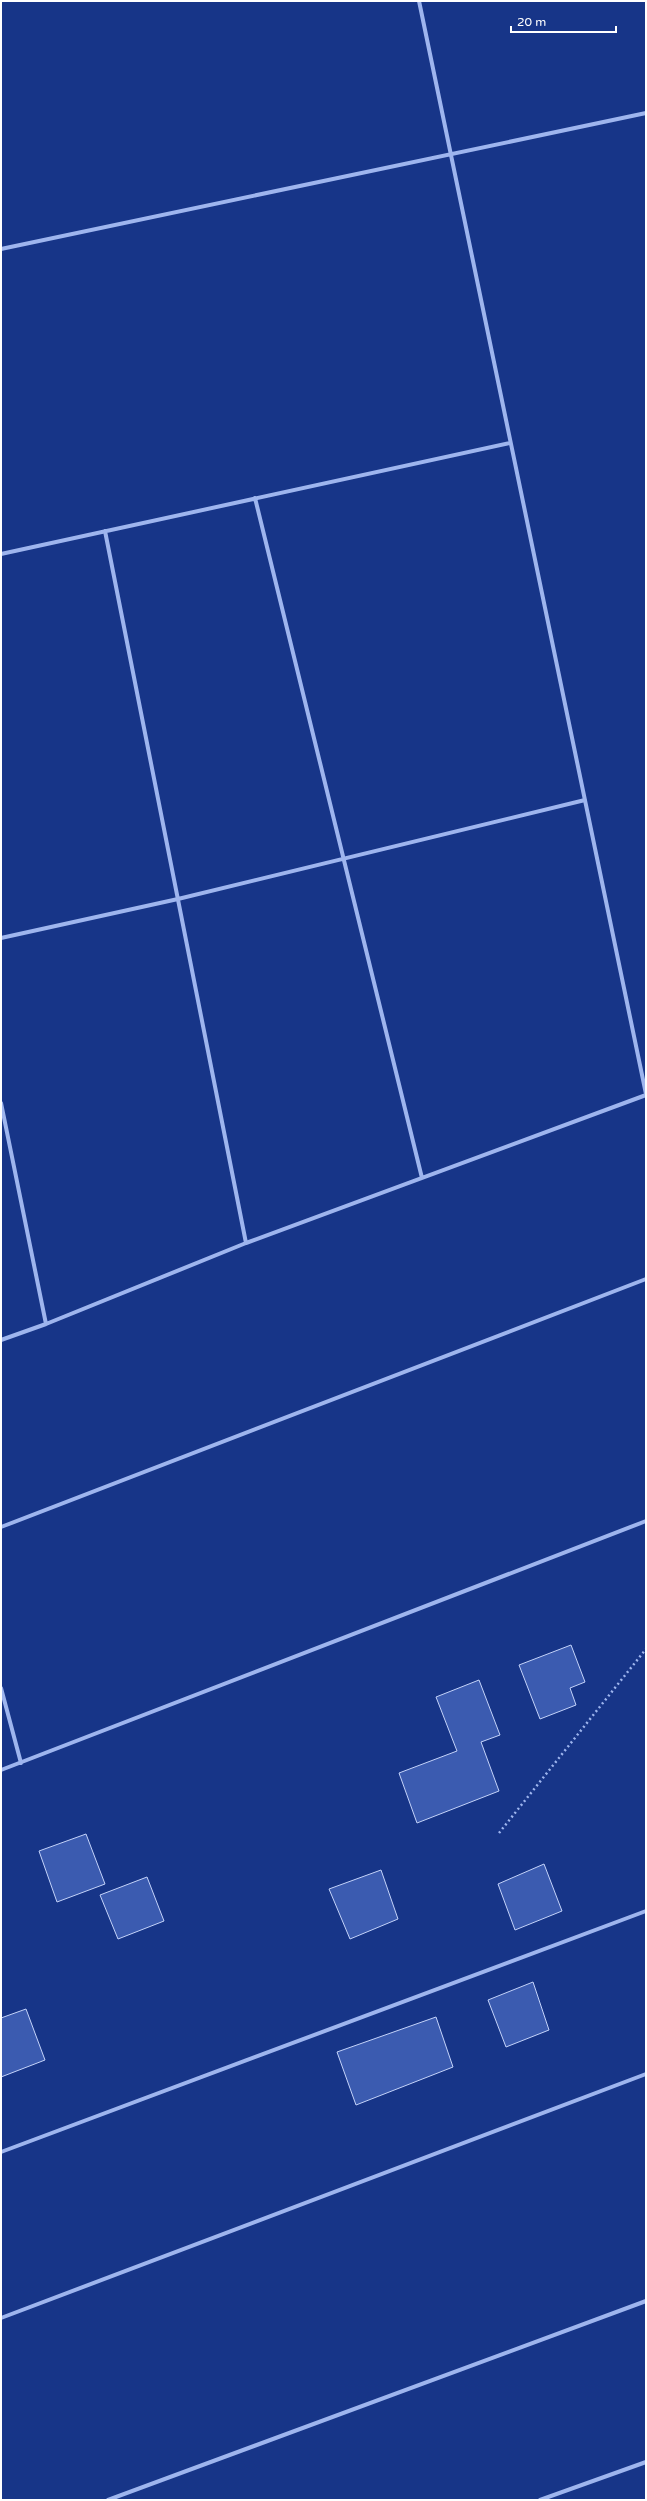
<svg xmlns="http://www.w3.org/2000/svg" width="647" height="2501" font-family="'Varela Round',sans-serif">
<rect width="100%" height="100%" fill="#173588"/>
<path fill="#3b5bb0" stroke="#c4d3fa" d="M571,1645L585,1682L570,1688L576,1705L540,1719L519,1665Z
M479,1680L500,1735L481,1742L499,1791L417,1823L399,1773L457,1751L436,1697Z
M86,1834L105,1884L57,1902L39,1851Z
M544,1864L562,1911L515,1930L498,1884Z
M381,1870L398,1919L350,1939L329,1889Z
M147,1877L164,1921L118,1939L100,1895Z
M533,1982L549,2030L506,2047L488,2000Z
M26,2009L45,2060L1,2077V2018Z
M436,2017L453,2067L356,2105L337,2052Z"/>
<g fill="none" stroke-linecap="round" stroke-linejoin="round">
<path stroke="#9eb5ee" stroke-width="2.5" stroke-dasharray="2 3" stroke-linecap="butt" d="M499,1833L646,1649"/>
<path stroke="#9eb5ee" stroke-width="4" d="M419,1L646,1094
M1,249L646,113
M255,498L422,1178
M105,531L246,1243
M1,554L510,443
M1,938L178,899L585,800
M1,1103L46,1324
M1,1340L46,1324L246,1243L646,1095
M1,1527L646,1279
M1,1688L21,1763
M1,1770L646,1521
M1,2152L646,1911
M1,2318L646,2074
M108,2500L646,2301
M540,2500L646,2462"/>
</g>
<rect width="647" height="2501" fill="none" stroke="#ffffff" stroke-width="4"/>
<path d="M511 26v6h105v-6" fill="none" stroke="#ffffff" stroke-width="2"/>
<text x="517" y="26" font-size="12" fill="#ffffff" stroke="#173588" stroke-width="3" paint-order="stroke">20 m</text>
</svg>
